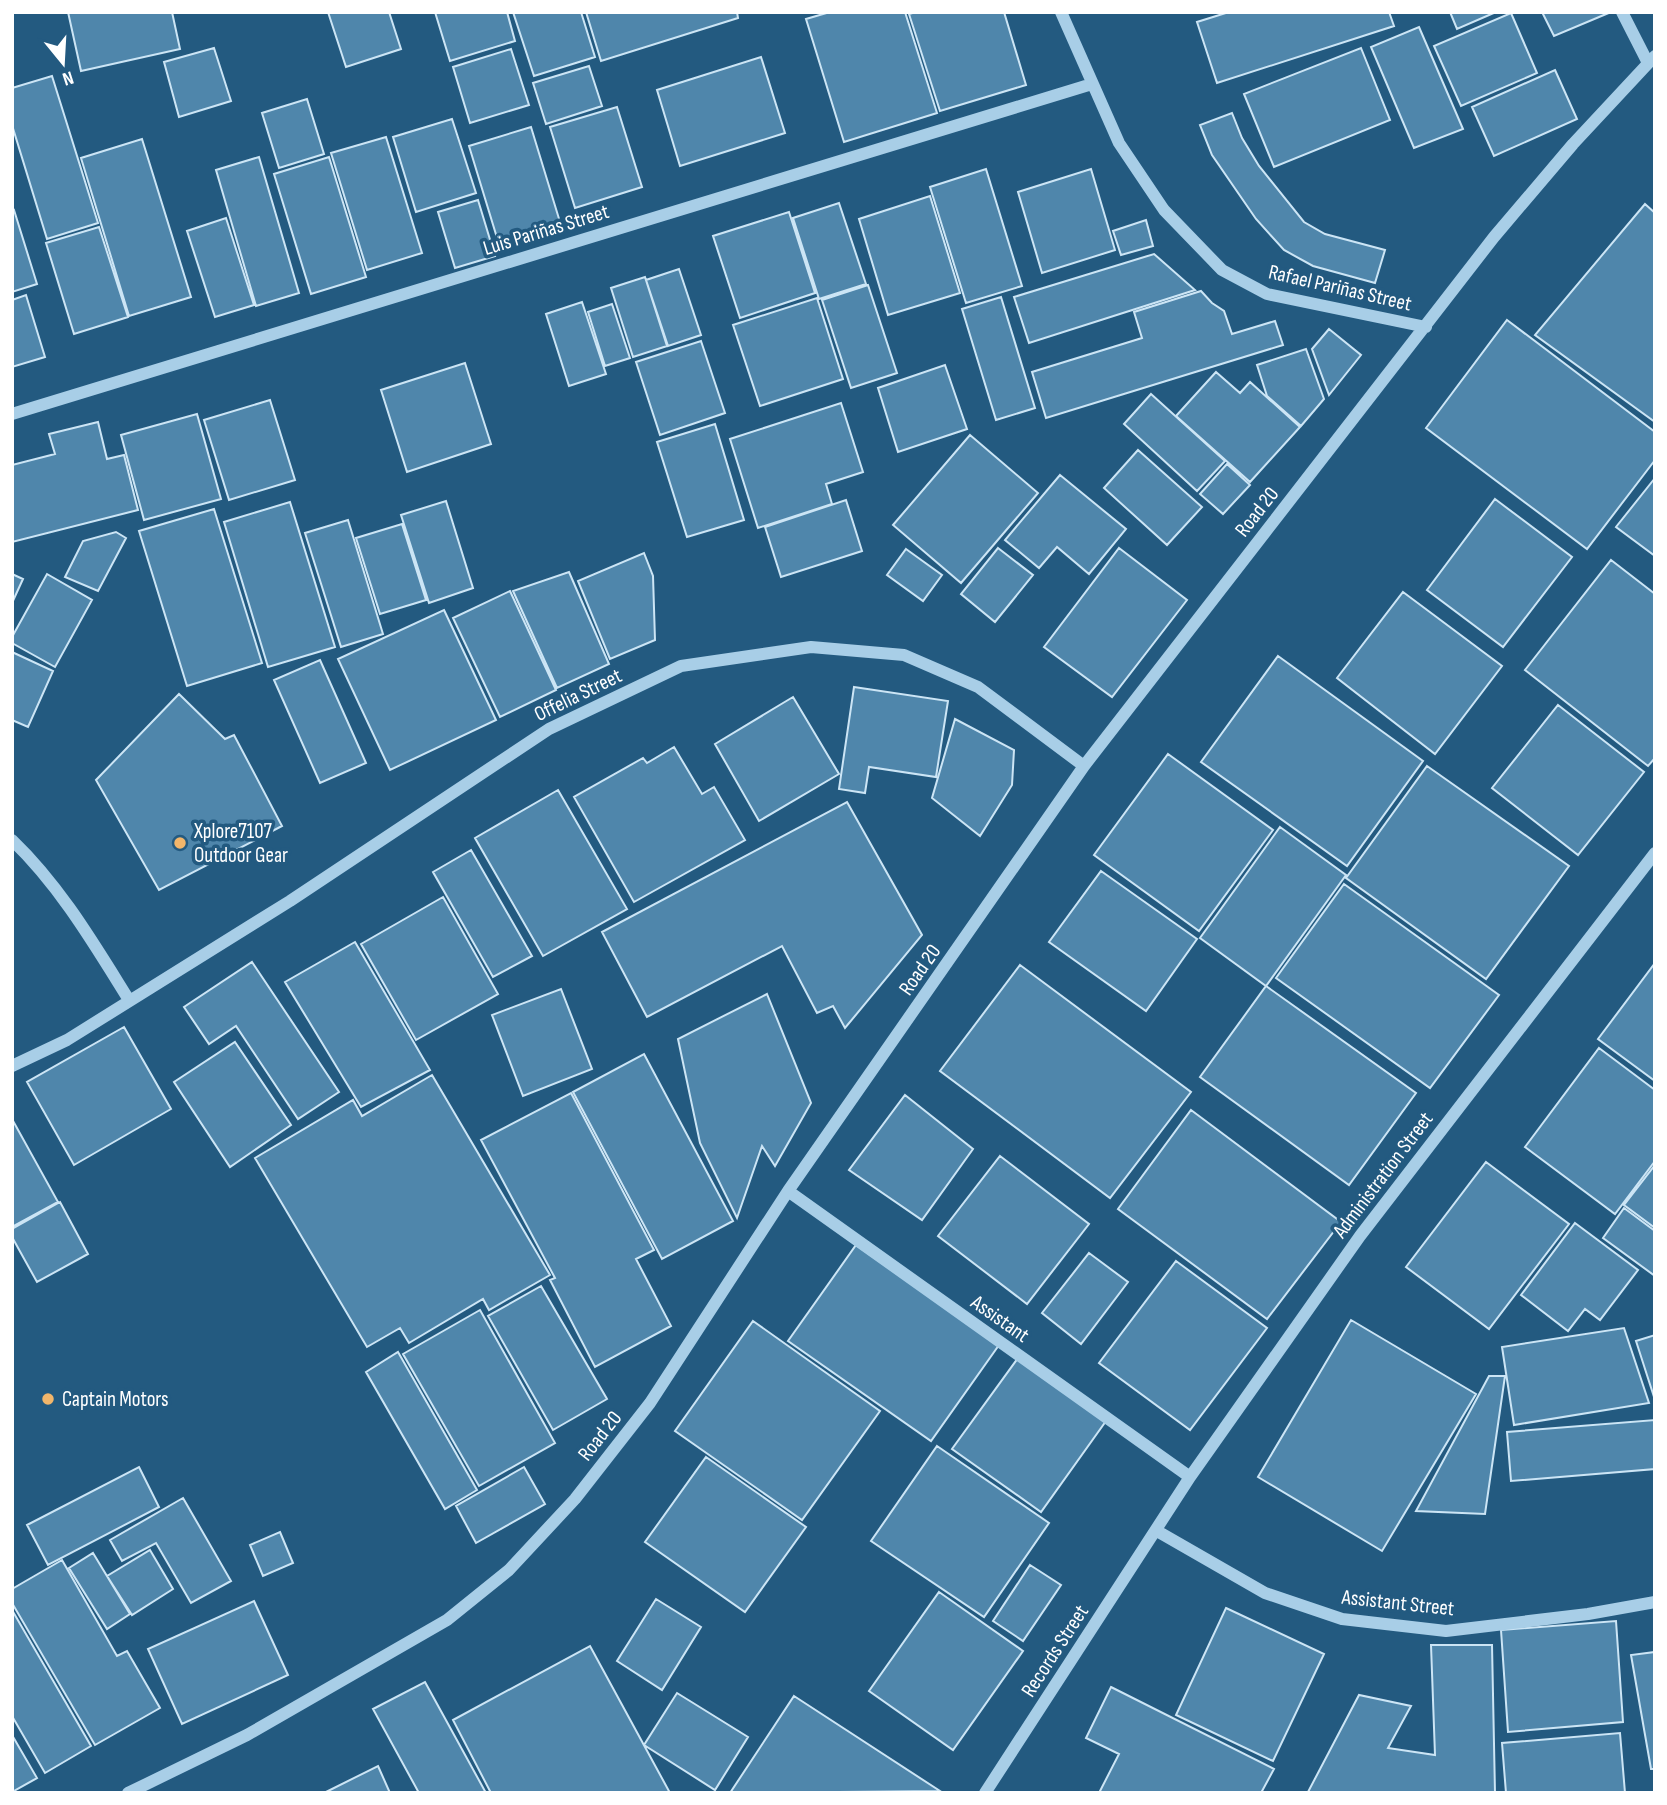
<svg xmlns="http://www.w3.org/2000/svg" width="1667" height="1805" font-family="'Sofia Sans Condensed',sans-serif">
<rect width="100%" height="100%" fill="#235a80"/>
<path fill="#4f86ab" stroke="#cce5f5" stroke-width="2" d="M68,12H172L180,49L81,71Z
M328,12H389L401,49L346,67Z
M435,12H507L515,41L450,61Z
M513,12H581L595,57L534,76Z
M586,12H737L738,18L601,61Z
M830,12H905L937,113L844,142L806,19Z
M916,12H1004L1026,85L940,111L909,14Z
M1229,12H1389L1394,26L1217,83L1197,22Z
M1450,12H1496L1457,29Z
M1542,12H1611L1554,36Z
M1511,13L1537,73L1461,106L1434,46Z
M1419,27L1463,129L1414,148L1371,47Z
M214,48L231,101L179,117L164,62Z
M1361,48L1390,120L1274,167L1244,94Z
M511,49L529,105L470,123L453,67Z
M761,57L785,133L680,166L657,90Z
M589,66L602,106L546,124L533,83Z
M1555,70L1577,119L1494,156L1472,107Z
M52,76L98,223L47,239L12,125V88Z
M307,99L324,154L279,168L262,113Z
M617,107L642,187L575,208L550,127Z
M1232,113L1242,138L1259,166L1304,222L1325,234L1385,250L1375,283L1313,266L1284,250L1256,219L1212,155L1200,125Z
M452,119L476,193L416,212L393,137Z
M531,127L560,222L498,241L469,146Z
M386,137L422,253L367,270L331,153Z
M142,139L191,297L129,316L81,158Z
M259,157L299,293L256,306L216,170Z
M329,157L366,277L311,294L274,174Z
M986,169L1022,286L966,303L930,187Z
M1091,169L1115,250L1042,273L1018,192Z
M930,196L960,293L888,315L859,219Z
M478,200L495,256L455,268L438,212Z
M839,203L866,284L819,299L793,218Z
M1645,204L1655,213V422L1535,335Z
M14,210L37,284L12,292V211Z
M789,212L815,293L740,318L713,236Z
M226,218L254,305L215,317L187,231Z
M1146,220L1153,246L1121,255L1113,231Z
M99,227L128,317L74,334L46,243Z
M1154,254L1195,290L1029,343L1014,297Z
M679,269L701,335L668,346L646,280Z
M645,277L667,346L633,357L611,288Z
M868,285L897,373L851,388L822,300Z
M1201,291L1212,303L1224,311L1232,334L1275,321L1283,345L1046,418L1032,372L1142,338L1134,312Z
M26,295L45,357L12,367V300Z
M1001,297L1035,408L996,420L962,309Z
M817,298L843,379L760,406L733,325Z
M582,302L606,374L569,386L546,314Z
M612,304L630,358L605,366L588,312Z
M1507,320L1655,432V460L1587,549L1426,428Z
M1329,329L1361,355L1329,395L1312,349Z
M701,341L725,413L660,435L636,362Z
M1306,349L1324,399L1301,426L1267,396L1257,365Z
M465,363L491,444L407,472L381,390Z
M945,365L967,429L898,452L878,388Z
M1216,372L1240,393L1250,382L1300,427L1250,482L1176,416Z
M1151,394L1225,461L1197,491L1124,424Z
M270,400L295,480L229,500L204,420Z
M841,403L863,472L826,484L832,504L758,528L730,439Z
M197,414L221,499L144,520L121,435Z
M98,422L107,459L124,455L138,510L12,542V465L55,454L49,434Z
M715,424L744,520L687,537L657,442Z
M970,435L1038,493L961,583L893,525Z
M1138,450L1202,507L1167,545L1104,488Z
M1227,464L1250,485L1223,514L1200,494Z
M1060,475L1126,529L1089,574L1057,547L1039,568L1005,540Z
M1655,478V556L1616,527Z
M1495,499L1572,557L1503,647L1427,590Z
M846,500L862,551L781,577L765,527Z
M446,501L473,588L429,603L401,515Z
M290,502L335,647L268,667L224,522Z
M214,509L262,663L187,686L139,531Z
M348,520L383,634L341,647L305,533Z
M402,524L426,600L380,614L356,538Z
M116,532L126,538L98,591L65,577L83,541Z
M998,548L1033,575L995,622L961,594Z
M1119,548L1187,600L1112,697L1044,647Z
M906,549L942,575L923,601L887,575Z
M644,553L653,576L655,640L610,659L578,581Z
M1611,560L1655,594V758L1648,766L1525,670Z
M569,572L609,664L557,688L513,591Z
M12,574L23,579L12,603Z
M47,574L92,600L55,667L12,643V637Z
M510,591L556,690L500,717L453,618Z
M1403,592L1502,666L1435,754L1337,678Z
M444,610L496,720L390,770L338,659Z
M12,652L53,671L28,727L12,720Z
M1278,656L1423,761L1347,866L1201,762Z
M320,660L366,763L320,783L274,680Z
M854,687L948,701L936,777L869,767L865,793L839,789Z
M179,694L225,739L234,735L282,826L159,890L96,780Z
M793,697L839,774L759,821L715,744Z
M1558,705L1644,772L1578,855L1492,788Z
M955,719L1014,750L1012,785L980,836L932,798Z
M674,747L702,794L714,787L745,840L634,902L574,797L643,758L647,763Z
M1168,754L1273,830L1199,931L1094,855Z
M1427,766L1569,866L1486,979L1346,878Z
M558,790L627,909L543,956L475,838Z
M847,802L922,935L845,1028L833,1006L817,1013L782,946L647,1017L602,932Z
M1280,827L1346,875L1266,986L1200,938Z
M471,850L532,956L493,977L433,872Z
M1101,871L1197,939L1146,1011L1049,942Z
M1344,884L1499,995L1430,1088L1276,978Z
M443,897L498,994L416,1040L361,944Z
M355,942L430,1070L361,1107L285,982Z
M252,962L339,1092L298,1119L236,1026L209,1044L184,1007Z
M1655,963V1081L1598,1039Z
M1020,965L1191,1092L1110,1198L940,1071Z
M1266,986L1416,1093L1349,1185L1200,1077Z
M561,989L592,1069L523,1096L492,1015Z
M767,994L811,1103L775,1166L762,1146L737,1218L700,1143L678,1039Z
M124,1027L171,1109L74,1165L27,1082Z
M235,1042L291,1125L230,1167L174,1082Z
M1599,1048L1655,1090V1161L1615,1214L1525,1147Z
M644,1054L733,1221L662,1259L573,1092Z
M432,1075L550,1275L489,1310L483,1299L409,1343L400,1328L367,1347L255,1158L353,1100L362,1116Z
M571,1093L654,1250L636,1259L671,1326L595,1367L550,1280L555,1278L481,1140Z
M905,1095L973,1149L922,1220L849,1170Z
M1191,1110L1341,1222L1267,1319L1118,1209Z
M12,1119L58,1202L12,1227Z
M1000,1156L1089,1224L1027,1304L938,1236Z
M1486,1162L1569,1224L1489,1329L1406,1267Z
M1655,1165V1228L1624,1205Z
M60,1202L88,1254L37,1282L12,1237V1229Z
M1624,1208L1655,1231V1276L1603,1238Z
M1575,1223L1638,1270L1600,1320L1585,1309L1568,1331L1521,1295Z
M856,1245L999,1345L931,1441L788,1341Z
M1089,1253L1128,1282L1081,1344L1042,1313Z
M1176,1261L1267,1328L1190,1430L1099,1363Z
M541,1286L607,1399L553,1430L488,1316Z
M480,1310L555,1443L479,1486L403,1354Z
M1351,1320L1476,1394L1382,1551L1258,1477Z
M753,1321L880,1411L802,1520L675,1431Z
M1624,1328L1649,1403L1514,1425L1502,1347Z
M1655,1335V1400L1636,1341Z
M398,1352L477,1490L445,1509L366,1372Z
M1018,1358L1106,1421L1041,1512L952,1449Z
M1489,1376H1505L1485,1514L1416,1511Z
M1655,1420V1469L1511,1481L1507,1432Z
M937,1446L1049,1523L984,1617L871,1541Z
M706,1457L806,1527L745,1612L645,1542Z
M139,1467L159,1507L48,1565L27,1525Z
M524,1467L545,1504L476,1543L456,1506Z
M183,1498L231,1581L191,1603L156,1543L122,1561L110,1540Z
M280,1532L293,1563L263,1576L250,1545Z
M150,1550L173,1589L132,1615L107,1576Z
M93,1553L130,1614L107,1629L69,1568Z
M62,1560L117,1656L127,1651L160,1708L95,1745L12,1603V1589Z
M1030,1565L1061,1585L1023,1641L993,1621Z
M939,1592L1023,1651L953,1750L869,1691Z
M656,1599L701,1627L662,1690L617,1661Z
M254,1601L288,1675L182,1724L148,1649Z
M1226,1608L1324,1654L1273,1761L1176,1715Z
M12,1610L91,1746L45,1773L12,1716Z
M1616,1621L1623,1722L1508,1732L1501,1630Z
M1431,1645H1492L1495,1793L1308,1792L1359,1695L1411,1706L1388,1748L1435,1755Z
M590,1646L670,1793H491L453,1720Z
M1655,1652V1769H1651L1631,1655Z
M425,1682L486,1793H419L373,1709Z
M1111,1687L1274,1769L1261,1793H1099L1119,1754L1086,1738Z
M677,1693L748,1737L715,1790L644,1745Z
M794,1696L940,1791L730,1793Z
M1620,1733L1625,1793H1506L1502,1743Z
M12,1735L37,1778L12,1792Z
M378,1766L390,1793H324Z"/>
<g fill="none" stroke-linecap="round" stroke-linejoin="round">
<path stroke="#a8cee7" stroke-width="12" d="M1061,12L1119,143L1164,210L1222,270L1267,294L1426,327
M1622,12L1648,63
M12,414L1092,84
M12,840C60,886 94,944 129,1000
M12,1066L67,1040L290,901L549,729L681,666L811,647L904,655L978,687L1084,766
M788,1191L1190,1477
M1157,1531L1265,1593L1342,1619L1446,1631L1588,1614L1655,1602
M128,1793L247,1735L447,1620L509,1570L575,1499L650,1403L788,1191L1084,766L1494,237L1573,144L1655,56
M985,1793L1190,1477L1360,1236L1655,853"/>
</g>
<g fill="#f2b66b" stroke="#235a80" stroke-width="2.5">
<circle cx="180" cy="843" r="7"/>
<circle cx="48" cy="1399" r="7"/>
</g>
<g text-anchor="middle" dominant-baseline="central" stroke-width="7" stroke-linejoin="round" paint-order="stroke">
<g font-size="21" fill="#fff" stroke="#235a80">
<text transform="translate(546 230) rotate(-17)">Luis Pariñas Street</text>
<text transform="translate(1340 288) rotate(13)">Rafael Pariñas Street</text>
<text transform="translate(1257 512) rotate(-52)">Road 20</text>
<text transform="translate(578 695) rotate(-26)">Offelia Street</text>
<text transform="translate(920 970) rotate(-55)">Road 20</text>
<text transform="translate(1383 1175) rotate(-53)">Administration Street</text>
<text transform="translate(1000 1319) rotate(35)">Assistant</text>
<text transform="translate(600 1436) rotate(-52)">Road 20</text>
<text transform="translate(1398 1603) rotate(6)">Assistant Street</text>
<text transform="translate(1055 1651) rotate(-57)">Records Street</text>
</g>
<g font-size="21" fill="#fff" stroke="#235a80" text-anchor="start">
<text x="194" y="831">Xplore7107<tspan x="194" dy="24">Outdoor Gear</tspan></text>
<text x="62" y="1399">Captain Motors</text>
</g>
</g>
<rect width="1667" height="1805" fill="none" stroke="#ffffff" stroke-width="28"/>
<g transform="translate(63 63) rotate(162)" stroke="#235a80" stroke-width="5" paint-order="stroke">
<path d="M0-5L12 26L0 18L-12 26Z" fill="#ffffff"/>
<text y="-10" font-size="19" font-weight="bold" text-anchor="middle" fill="#ffffff">N</text>
</g>
</svg>
